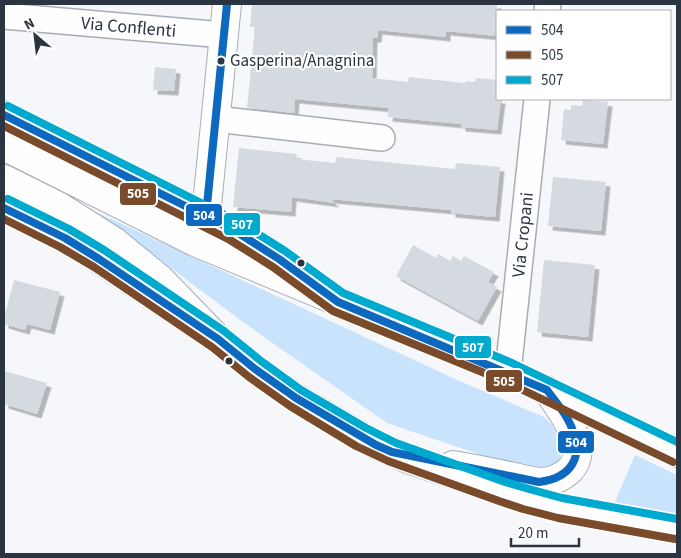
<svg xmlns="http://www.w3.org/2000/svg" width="681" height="558" font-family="'Source Sans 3',sans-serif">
<defs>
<filter id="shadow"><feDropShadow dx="4.5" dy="4.5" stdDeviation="0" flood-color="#0004"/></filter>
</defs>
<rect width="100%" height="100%" fill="#f5f7fa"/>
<path fill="#cae3fd" d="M96,212L455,379L544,417C560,431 559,441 561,461L544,471L493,459L387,423L247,325Z
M635,455L677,475V520L613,506Z"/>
<path fill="#d5dae1" filter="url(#shadow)" d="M252,4H497V36L446,31V37L378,30L377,38H373L372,78L408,82L409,77L465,83L466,81L475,82L476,78L497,80V99H501L497,130L461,127V124L388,117L389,108L295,99L294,113L247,108L255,27H250Z
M155,67L176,69L174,91L153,90Z
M583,100L608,102L603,144L561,140L564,109L571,110V105L582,106Z
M239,148L297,154L296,159L335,163L336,157L455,169L456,163L500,167L495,217L451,213V210L330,199L335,203L292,197L291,212L233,207Z
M553,177L606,182L601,231L548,226Z
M413,245L436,258L438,254L450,261L453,256L461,261L464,256L494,272L488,282L497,287L478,321L396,276Z
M544,260L595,265L588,337L537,332Z
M14,280L60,292L50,330L27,324L25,330L4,324V318Z
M4,371L47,383L37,414L4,404Z"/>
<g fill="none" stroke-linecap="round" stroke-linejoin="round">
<g stroke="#a7adb4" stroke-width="28">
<g id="minor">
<path d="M547,11L548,4"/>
<path id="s1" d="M4,16L224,35"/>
<path d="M216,119L382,138"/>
<path id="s2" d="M508,372L537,99"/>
</g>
</g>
<g stroke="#a7adb4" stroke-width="30">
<path id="tertiary" d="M4,115L235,231L279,259L318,288
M4,208L65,238L99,259L197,325
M206,215L227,4
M453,465C472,468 491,472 509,476C519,478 530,481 540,482C549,482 558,479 565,474C596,453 561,410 547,390"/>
</g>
<g stroke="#a7adb4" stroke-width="30">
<path id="secondary" d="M4,146L195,242L508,372L677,453
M4,179L60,207L115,242L160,279L218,339L255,369L296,398L376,445L408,459L526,499L560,508L677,529"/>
</g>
<use href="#minor" stroke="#fefefe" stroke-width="25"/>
<use href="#tertiary" stroke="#fefefe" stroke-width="28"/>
<use href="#secondary" stroke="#fefefe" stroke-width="28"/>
<g stroke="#fff" stroke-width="11">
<path id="bus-1" d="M4,115L235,231L279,259L338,302L547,390C555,401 566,413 571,426C585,457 571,478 539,482L392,452L376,445L296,398L255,369L218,339L99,259L65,238L4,208
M206,215L227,4"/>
</g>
<g stroke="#fff" stroke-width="11">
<path id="bus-2" d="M4,126L230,240L273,267L333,311L504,381L673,462
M4,219L60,247L94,267L212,347L249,377L290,406L356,446L388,461L499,501L523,509L558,518L675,539"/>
</g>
<g stroke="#fff" stroke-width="11">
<path id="bus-3" d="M8,106L239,222L285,251L343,293L512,363L677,442
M8,199L69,229L104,250L224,331L261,361L301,390L366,428L396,443L505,482L529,489L562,498L677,519"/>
</g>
<use href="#bus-1" stroke="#0c69bf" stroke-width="8"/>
<use href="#bus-2" stroke="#7a4b2a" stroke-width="8"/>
<use href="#bus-3" stroke="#00a9ce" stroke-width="8"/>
</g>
<g fill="#2a3541" stroke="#fff" stroke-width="2">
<circle cx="221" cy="61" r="4.5"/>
<circle cx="301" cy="263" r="4.5"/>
<circle cx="229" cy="361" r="4.5"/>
</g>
<g text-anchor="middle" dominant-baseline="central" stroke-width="4" stroke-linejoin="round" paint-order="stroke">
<g font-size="17" fill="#2a3541" stroke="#fff" text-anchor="start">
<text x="230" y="61">Gasperina/Anagnina</text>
</g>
<g font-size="18" fill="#2a3541" stroke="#fff">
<text stroke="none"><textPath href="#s1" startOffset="125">Via Conflenti</textPath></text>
<text stroke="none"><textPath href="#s2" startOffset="138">Via Cropani</textPath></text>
</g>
</g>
<g stroke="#fff" stroke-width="2">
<rect x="119" y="182" width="38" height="24" rx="5" fill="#7a4b2a"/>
<rect x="185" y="203" width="38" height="24" rx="5" fill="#0c69bf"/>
<rect x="223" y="212" width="38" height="24" rx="5" fill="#00a9ce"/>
<rect x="454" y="335" width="38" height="24" rx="5" fill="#00a9ce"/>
<rect x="485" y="369" width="38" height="24" rx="5" fill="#7a4b2a"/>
<rect x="557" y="430" width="38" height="24" rx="5" fill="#0c69bf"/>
</g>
<g font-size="14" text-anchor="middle" font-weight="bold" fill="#fff">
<text x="138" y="198">505</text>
<text x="204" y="220">504</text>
<text x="242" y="229">507</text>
<text x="473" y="352">507</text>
<text x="504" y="386">505</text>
<text x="576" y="447">504</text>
</g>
<rect width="681" height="558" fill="none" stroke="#2a3541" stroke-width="10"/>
<rect x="496" y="10" width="175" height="90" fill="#ffffff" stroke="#aaaeb3"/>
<rect x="506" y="26" width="25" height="8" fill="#0c69bf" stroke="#aaaeb3"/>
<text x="541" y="35" font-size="15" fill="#2a3541">504</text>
<rect x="506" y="51" width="25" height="8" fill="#7a4b2a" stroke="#aaaeb3"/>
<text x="541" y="60" font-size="15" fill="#2a3541">505</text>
<rect x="506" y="76" width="25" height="8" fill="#00a9ce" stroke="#aaaeb3"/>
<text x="541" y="85" font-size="15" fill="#2a3541">507</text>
<g transform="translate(35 35) rotate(332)" stroke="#ffffff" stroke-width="4" paint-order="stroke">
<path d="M0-4L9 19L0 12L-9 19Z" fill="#2a3541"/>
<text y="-8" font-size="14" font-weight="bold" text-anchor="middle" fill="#2a3541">N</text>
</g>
<path d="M511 538v8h68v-8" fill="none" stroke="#2a3541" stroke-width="2.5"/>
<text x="518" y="538" font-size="15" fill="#2a3541" stroke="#ffffff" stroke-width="4" paint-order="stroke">20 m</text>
</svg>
